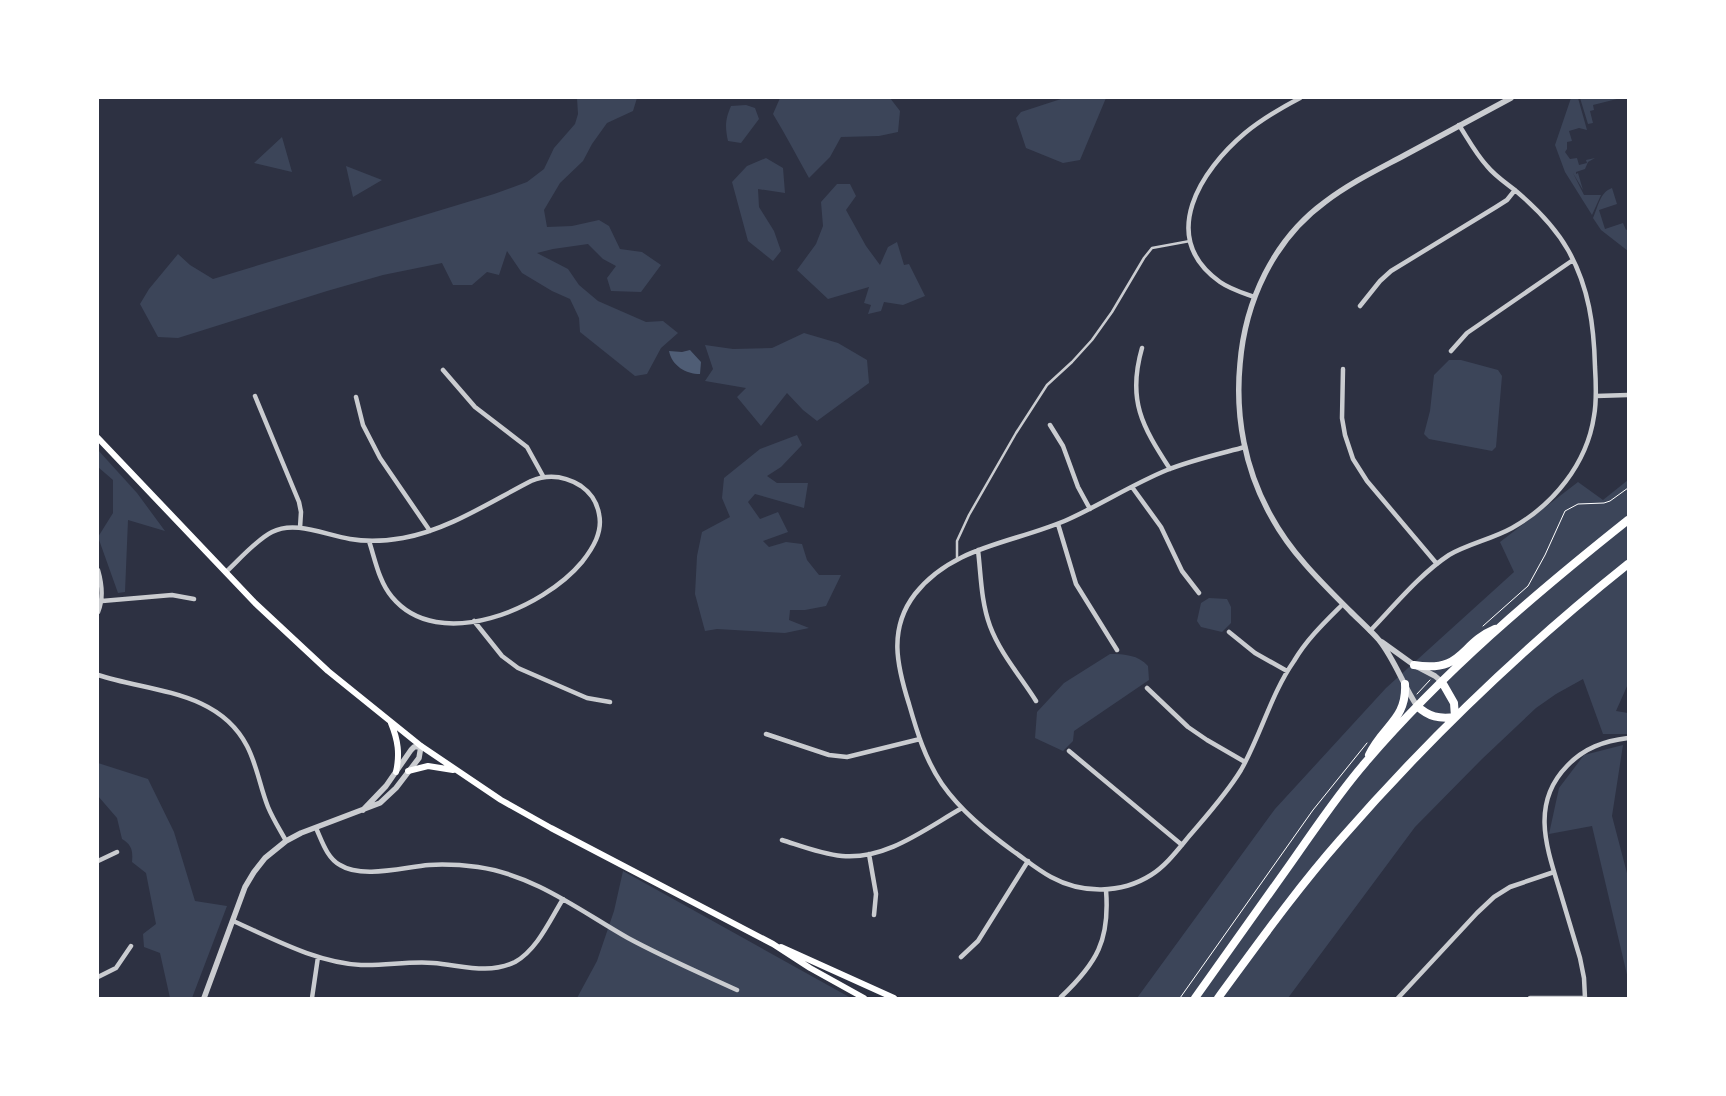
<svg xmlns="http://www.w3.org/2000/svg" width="1726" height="1096" font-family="'Roboto Condensed',sans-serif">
<rect width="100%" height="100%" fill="#2d3142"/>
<path fill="#3c4559" d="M577,98H637L633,111L607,123L592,144L583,161L560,183L544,210L547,227L572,226L599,220L609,226L620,249L642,252L661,265L641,292L611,291L607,278L616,266L603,259L588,244L553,249L537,253L568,269L579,285L598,301L646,322L663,321L678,333L661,348L647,374L635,376L580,332L579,318L570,299L552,291L522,273L507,251L499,275L487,272L472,285H453L442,263L383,275L327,291L178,338L158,337L140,304L149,289L178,254L190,265L213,279L494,194L527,182L544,169L554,148L575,124L578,114Z
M780,98H805L807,99L809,98H890L900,111L898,132L879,136L841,137L830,157L809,178C797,157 786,135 773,114Z
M1064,98H1106L1080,160L1063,163L1026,148L1016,118L1021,112Z
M1571,98H1578L1587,130L1579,128L1569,131L1572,141L1567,142V149L1565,152L1570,159L1577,158L1579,165L1587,163L1586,160L1595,158L1588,162L1585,169L1576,172V174L1578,173L1583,190L1573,173L1584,195H1601L1592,215L1565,172L1555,145Z
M1580,98H1621L1593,105L1594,110L1590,111L1593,123L1588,124Z
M746,105L755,108L759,119L741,143L728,141C725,127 725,120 731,106Z
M282,137L292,172L254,163Z
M766,158L783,168L785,193L758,189L759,207L774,231L781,251L773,261L748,241L732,182L747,166Z
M346,166L382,180L353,197Z
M837,184H850L856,196L846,210L866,246L880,265L888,247L897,242L904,265L909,264L925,296L903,305L884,302L881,311L868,314L871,305L864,303L869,287L828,299L797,270L816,244L823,226L821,202Z
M1612,188L1617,204L1599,210L1605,229L1623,223L1626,230L1628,229V251L1601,230L1593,218C1598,207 1600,192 1612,188Z
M804,333L838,343L867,360L869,383L817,421L803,410L787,393L761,426L737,397L746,388L705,381L713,369L705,345L733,349L772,348Z
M1449,360H1461L1498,370L1502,376L1496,447L1492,451L1429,439L1424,434L1430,411L1434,375Z
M797,435L802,445L781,467L767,476L777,483H808L804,508L755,494L748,502L760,519L778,512L788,532L763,541L769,547L786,542L802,544L807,560L819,575H841L826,606L805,610H790L789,620L809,628L785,633L717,629L705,631L695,594L697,556L702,532L730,517L722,498L724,478L760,449Z
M98,450L137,493L165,531L128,520L125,592L118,593L98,537L113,513V480L98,467Z
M1628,480V684L1616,711L1628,713V734H1603L1583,679L1556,694L1536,708L1482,759L1415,827L1288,998H1137L1275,809L1386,688L1514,572L1500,542L1578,482L1603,500Z
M1209,598L1227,599L1231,607V623L1222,632L1201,627L1197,621L1201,603Z
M1110,654C1125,654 1138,655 1148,666L1149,680L1074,731L1073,741L1063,751L1035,738L1037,712L1064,683Z
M1623,745L1612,816L1628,877V979L1592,826L1549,834L1559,788L1584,755Z
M98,763L148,779L174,832L195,901L227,906L192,998H170L160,953L144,947L143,934L156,924L146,873L132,862C133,851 132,845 122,839L117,818L98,796Z
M623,871L851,998H577L597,961L614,911Z"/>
<path fill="#4f5d75" d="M690,350L701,362L700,374C686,374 672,366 669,351L682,352Z"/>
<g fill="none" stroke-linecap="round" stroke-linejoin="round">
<path stroke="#fff" stroke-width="1" d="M1483,626L1528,586L1545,555L1565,511L1578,504L1604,503L1610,501L1628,488
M1417,694L1430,680
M1180,998L1313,810L1367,743"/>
<path stroke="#caccd0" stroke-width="2.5" d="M957,559V541L969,515L1016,433L1047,385L1072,362L1092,340L1112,312L1144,258L1152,248L1190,241"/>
<path stroke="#caccd0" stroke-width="4.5" d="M1254,297C1243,293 1230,289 1220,282C1157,237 1201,170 1245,133C1262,119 1281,108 1300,98
M1360,306L1380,281L1391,271L1496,207L1507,200L1515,190
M1142,348C1127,400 1142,426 1170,469
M1451,351L1467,333L1573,260
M1343,369L1342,418L1345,435L1353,459L1367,481L1437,564
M443,370L475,407L527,447L543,476
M255,396L299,502L301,512L300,528
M1596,396L1628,395
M356,397L363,425L380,458L430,531
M1050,425L1063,446L1078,487L1090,509
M1245,447C1219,454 1192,460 1167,470C1133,484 1102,504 1069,519C1016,543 953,545 915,594C888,629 897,666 909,704C917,732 925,759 942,784C961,811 987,832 1013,851C1026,860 1038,870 1051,877C1082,894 1121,894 1151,875C1167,865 1179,848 1191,834C1209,813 1227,793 1241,770C1261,735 1271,694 1294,661C1307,639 1325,622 1343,604
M1132,487L1161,527L1182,571L1199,593
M1058,524L1076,584L1117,650
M978,550C981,575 981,602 990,626C1000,653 1021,677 1036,701
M98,570C102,584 104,598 98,612
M226,572C239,560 256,540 272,532C295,520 325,535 350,539C367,542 386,541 403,538C448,530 490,502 531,481C548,474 565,476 581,486C591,493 597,502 599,514C603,532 593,548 582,562C544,608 439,654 392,597C379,582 375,559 369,541
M102,601L172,595L194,599
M474,621L502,656L518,668L587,698L610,702
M1370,631C1394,606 1420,574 1449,555C1468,544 1492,539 1512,528C1553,505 1587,464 1594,416C1597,400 1596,383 1595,367C1594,326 1589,287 1568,250C1555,227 1536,208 1516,191C1506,183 1495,176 1487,166C1476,154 1468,139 1459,125
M1229,632L1255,653L1287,671
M98,675C150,692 218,690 247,746C257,765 260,787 268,807C273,819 280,830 286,841
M1147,688L1188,727L1207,740L1245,762
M766,734L829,755L847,757L920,739
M1069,751L1182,845
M316,828C322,841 327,858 340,865C362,879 404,867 429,865C445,864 462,865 478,867C534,875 579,910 628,938C663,957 700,973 737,990
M782,840C801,846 821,854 842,856C886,860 925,829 962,808
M869,854L876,894L874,915
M98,861L117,852
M233,921C274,939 315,962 361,965C385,966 409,961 433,963C461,965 488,975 515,962C537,950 550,920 563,899
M961,957L978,941L1028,861
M98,977L116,968L131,946
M1061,997C1097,963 1110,940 1106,890
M312,998L318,957
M1398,998L1477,913L1494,897L1510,887L1554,872
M1530,998H1585
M1585,998L1584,978L1580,958C1573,935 1566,911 1559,888C1546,846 1531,803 1567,766C1584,748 1604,741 1628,738"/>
<path stroke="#caccd0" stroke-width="5.5" d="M1382,642L1414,665L1435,676L1442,682
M1417,706C1403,685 1395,660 1379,640C1370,630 1360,621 1350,611C1321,582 1291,553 1271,516C1245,470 1235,416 1240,364C1245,302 1273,240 1325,202C1350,183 1377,170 1405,155C1440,136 1475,117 1511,98
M204,998L245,887L254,872L265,858L286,841L301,833L380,803L396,788L419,758L421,746L414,747L411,750L386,786L363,810"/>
<path stroke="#fff" stroke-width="6" d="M98,438L255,603L328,671L421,746L501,800L551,828L773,944L810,968L864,998
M391,723C398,740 400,754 396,772
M408,771L428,766L453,770
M781,947L894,998"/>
<path stroke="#fff" stroke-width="8" d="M1414,665C1464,673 1459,644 1495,629
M1442,682L1454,703L1455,717
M1417,706C1429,717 1439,719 1455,717
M1369,755C1382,726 1407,720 1405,684
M1195,998C1227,953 1259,908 1291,863C1315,829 1338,794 1365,763C1443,672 1535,594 1628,520
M1218,998C1257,945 1296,890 1340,840C1428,739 1524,647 1628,564"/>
</g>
<rect width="1726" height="1096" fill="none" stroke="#ffffff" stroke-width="198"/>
</svg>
